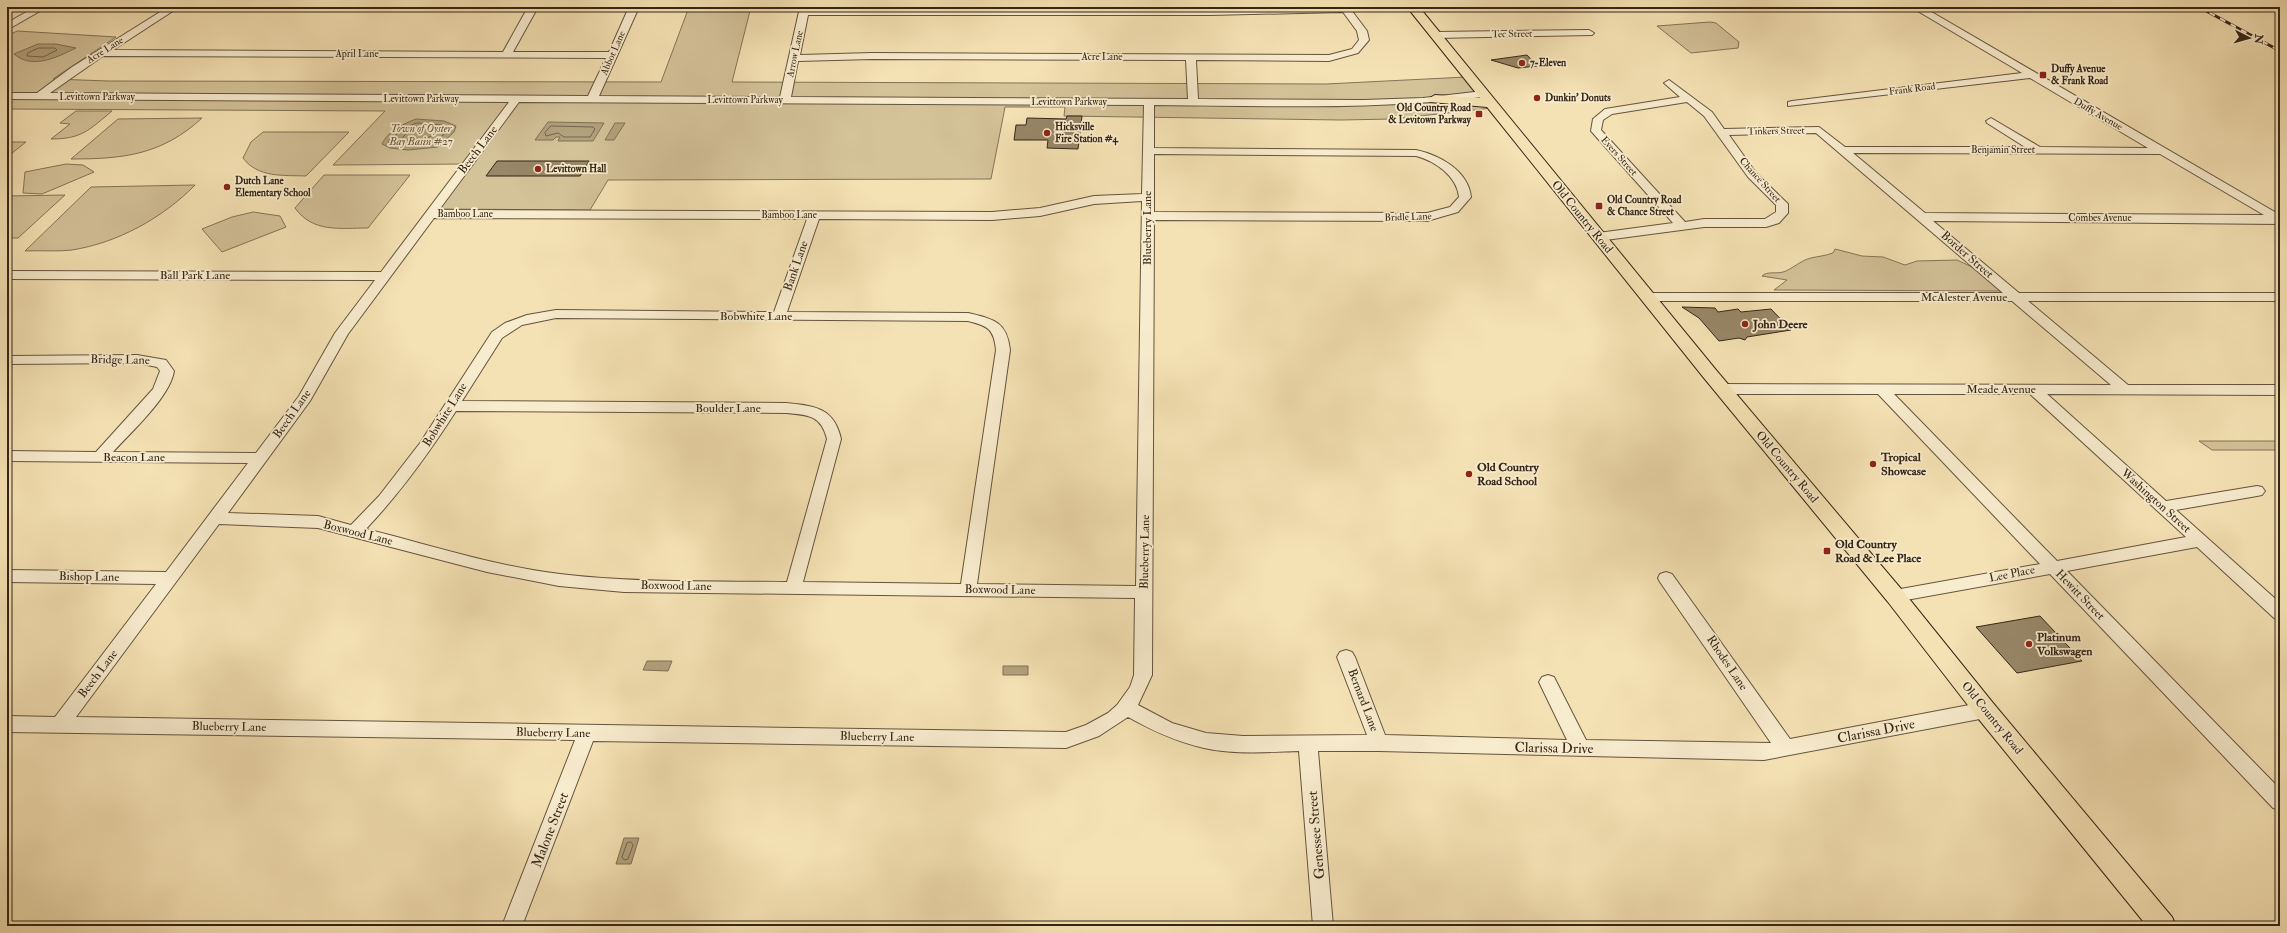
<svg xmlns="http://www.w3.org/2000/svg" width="2287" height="933" font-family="'IM FELL Double Pica',serif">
<rect width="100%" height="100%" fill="#f5e2b4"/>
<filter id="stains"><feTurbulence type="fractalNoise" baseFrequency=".005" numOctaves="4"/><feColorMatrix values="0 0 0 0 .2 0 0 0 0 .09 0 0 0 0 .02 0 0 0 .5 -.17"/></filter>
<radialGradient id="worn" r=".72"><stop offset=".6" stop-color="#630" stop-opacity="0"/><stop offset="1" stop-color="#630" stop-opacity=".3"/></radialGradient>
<path fill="#d4c299" stroke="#847458" d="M689,7H751L732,82L1326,84L1466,77L1492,108L1393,119L1341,120L1064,116L1065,107H1005L991,179L608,180L590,210L436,209L465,164L333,165L385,111L7,109V36L17,31L116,37L53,79L108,81L661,82Z
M1710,22L1716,23L1739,42L1738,48L1691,53L1657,26Z
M76,111H112C89,130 82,139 51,139L70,124L60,123Z
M202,118C162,155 123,159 71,159L118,119Z
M263,132H349L306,176C283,175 258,178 243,158L251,142Z
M12,142H26L7,157V146Z
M66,164L83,165L94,172L42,194L23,193L25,172Z
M324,175H410L368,228C340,228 313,233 295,208Z
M195,185C163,218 117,243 72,250C57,252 40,250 25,251L91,187Z
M65,195L18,238H7V196Z
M253,212L280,216L286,227L222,252L202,229L232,217Z
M1835,249L1862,256L1883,257L1905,265L1917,261L1957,260L1974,268L2000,291L1774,290L1787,280L1762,276C1767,271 1776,274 1783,272C1791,270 1801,260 1811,258C1819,256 1825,256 1833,253Z
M2199,441H2280V450H2212Z"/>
<path fill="#b3a27e" stroke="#807054" d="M38,44H56L76,48C57,57 33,70 14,54Z
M416,119L444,121L456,126L454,132L438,147L408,150L390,148L382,144C388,131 403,124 416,119Z
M548,122L604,123L593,141H558L560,137H556L553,140H535Z
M615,123H625L614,140H605Z
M647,661H672L668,671L643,670Z
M1003,666H1028V675H1003Z
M624,838H639L631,864H616Z"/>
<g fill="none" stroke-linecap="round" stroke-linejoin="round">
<path stroke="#74644a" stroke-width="1" d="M39,48H55L57,50L43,57L27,56L28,53Z
M417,123L443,125L450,129L435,142L408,146L389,143V140L405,128Z
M551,126L593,127L595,129L590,137H564L558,133L546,136L545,133Z
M418,128L438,129L439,132L421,141L401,140L407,132Z
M631,842L633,845L628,859L624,860L622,857L627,843Z"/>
</g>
<path fill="#988768" stroke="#342516" d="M1527,55L1537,66L1518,68L1491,60Z
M1067,116H1082L1078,149L1047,148L1048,140H1014L1016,125H1026L1027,118L1066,119Z
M497,161H589L580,176H486Z
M1682,307L1715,308L1718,312L1738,309L1741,312L1771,309L1791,330L1747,337L1745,340L1739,338L1719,341L1699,318Z
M2040,616L2082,661L2017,673L1976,627Z"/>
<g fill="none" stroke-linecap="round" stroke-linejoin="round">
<g stroke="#64543e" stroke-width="2">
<path id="minor" d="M35,7H47L7,30V23Z
M168,7H179L113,50L503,52L528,7H538L513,52H609L629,7H639L599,96L780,97L800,7H810L809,9L1210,10L1349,7L1367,31L1369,40L1358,53L1329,61L1196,60L1198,99L1364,100L1423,98L1483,91L1488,94L1483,97C1374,110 1264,106 1154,105V148L1416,150C1439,155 1468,170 1471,197L1458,212L1427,221L1154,220L1152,675L1138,705L1172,723L1206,733L1243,736L1367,735L1337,657L1340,652L1346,650L1352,652L1355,657L1385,735L1567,740L1539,682L1542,677L1548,675L1554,677L1586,740L1771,743L1660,582L1658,578L1660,574L1666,572L1672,574L1790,739L1985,702L1991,705L1994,710L1991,715L1985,718L1764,760L1379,751H1318L1333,926H1313L1299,751C1269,752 1235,755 1204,748C1177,742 1153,731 1128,717L1099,736L1066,748L593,741L522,926H502L575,740L7,732V716L55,717L156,584L7,582V570L166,572L248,463L7,461V451L96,452L153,389L160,371L157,367L137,363L7,364V356L137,355L166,360L174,371C170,397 131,432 113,452L256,453L299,396L335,333L375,280L7,279V271L381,272L509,102L7,99V93H37L72,67ZM1343,12L1357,31L1359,40L1352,49L1329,55L872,53L800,55L808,15H1210ZM103,56L606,58L588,96L50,93ZM872,59L1186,60L1188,99L791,97L798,61ZM519,102L1144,105L1142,194L1094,196L1040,208L992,212L439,210ZM1154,154L1416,156C1435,161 1457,176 1459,197L1450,207L1427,213L1154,212ZM1142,201L1136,586L977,584L1010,350C1007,321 993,319 968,313L787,312L819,219L992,220L1040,216L1094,204ZM434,218L807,219L774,312L556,310L527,315L505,323L492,332L420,443L379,496L351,525L318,516L228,513L310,401L348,334ZM556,318L968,321C988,326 994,329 996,350L961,584L803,582L841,439C834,407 814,406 786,403L462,401L502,338L522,325ZM456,411L786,413C808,415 821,415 827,439L787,582C711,581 635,583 560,574C494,566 430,545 366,529C400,493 429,453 456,411ZM219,524L318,528L487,572L559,586L624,592L1135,598L1134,675L1130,687L1117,705L1108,713L1086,725L1066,732L76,717Z
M283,7H318C312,12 289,12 283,7Z
M1911,7H1923L2280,215V224L1933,221L2019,293H2280V301H2028L2128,385H2280V395L2047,394L2166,501L2257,486L2262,487L2265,491L2262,495L2257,496L2176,510L2280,603V620L2274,618L2197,547L2067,571L2280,789V810L2273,808L2050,574L1895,602L1889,601L1887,596L1889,591L1895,590L2040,564L1878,394H1722L1715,389L1722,384L2111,385L2012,301H1649L1643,297L1649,293H2003L1816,133L1729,135L1756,173L1788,204V213L1779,223L1766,227H1704L1598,241L1592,237L1598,233L1673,223L1591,131L1593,119L1605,109L1680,97L1664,83L1669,80L1712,112L1724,129L1819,127L1845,147H2025L1987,123L1986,121L1991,118L2040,147L2148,148L2030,78L1788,106V102L1792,101L2022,73ZM1687,102L1704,116L1748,177L1776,205V212L1765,219H1704L1685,222L1601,130L1603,120L1612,114ZM1853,153L2160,154L2264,215L1925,213ZM1894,394H2030L2186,537L2057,561Z
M1589,30L1594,33L1592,35L1435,38L1430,35L1435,32Z"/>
</g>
<g stroke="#342516" stroke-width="2">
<path id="major" d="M1407,7H1419L1716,370L1902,590L1993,703L2172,917L2176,926H2147L1977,717L1888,602L1704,378L1487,107L1430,102L1428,99L1435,95L1480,98Z"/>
</g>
<use href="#minor" fill="#f8ecce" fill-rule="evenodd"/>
<use href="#major" fill="#f5e2b4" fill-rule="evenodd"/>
<g stroke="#342516" stroke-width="3">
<path id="rail" d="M2199,7L2280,51"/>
</g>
<use href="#rail" stroke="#f8ecce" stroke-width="2" stroke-dasharray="6" stroke-linecap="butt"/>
</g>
<g fill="#8f2418" stroke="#f8ecce" stroke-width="1.5">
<circle cx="1522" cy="63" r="4"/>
<rect x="2039" y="71" width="8" height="8" rx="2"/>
<circle cx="1537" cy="98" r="4"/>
<rect x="1475" y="110" width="8" height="8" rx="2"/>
<circle cx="1047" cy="133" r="4"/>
<circle cx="538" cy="169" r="4"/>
<circle cx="227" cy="187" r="4"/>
<rect x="1595" y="202" width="8" height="8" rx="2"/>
<circle cx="1745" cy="324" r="4"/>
<circle cx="1873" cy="464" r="4"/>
<circle cx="1469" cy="474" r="4"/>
<rect x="1823" y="547" width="8" height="8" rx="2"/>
<circle cx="2029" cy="644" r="4"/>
</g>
<g text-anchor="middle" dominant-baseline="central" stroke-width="3.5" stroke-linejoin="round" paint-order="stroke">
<g font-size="10" fill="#342516" stroke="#f8ecce">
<text transform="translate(1512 34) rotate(-1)">Tec Street</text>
<text transform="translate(105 50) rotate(-32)">Acre Lane</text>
<text transform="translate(613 53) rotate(-66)">Abbot Lane</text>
<text x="357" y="54">April Lane</text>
<text transform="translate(795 54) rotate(-78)">Arrow Lane</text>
<text x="1102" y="57">Acre Lane</text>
<text transform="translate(1912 89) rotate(-7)">Frank Road</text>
<text x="97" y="97">Levittown Parkway</text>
<text x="421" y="99">Levittown Parkway</text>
<text x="745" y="100">Levittown Parkway</text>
<text x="1069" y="102">Levittown Parkway</text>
<text transform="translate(2098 114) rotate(30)">Duffy Avenue</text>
<text transform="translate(1776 131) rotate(-1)">Tinkers Street</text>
<text x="2003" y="150">Benjamin Street</text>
<text transform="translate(1619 156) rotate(48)">Evers Street</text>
<text transform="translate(1760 180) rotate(48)">Chance Street</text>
<text x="465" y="214">Bamboo Lane</text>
<text x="789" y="215">Bamboo Lane</text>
<text transform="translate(1408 217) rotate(-2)">Bridle Lane</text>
<text x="2100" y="218">Combes Avenue</text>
</g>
<g font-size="10" font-weight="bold" fill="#342516" stroke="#f8ecce" text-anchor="start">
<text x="1530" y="63">7-Eleven</text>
<text x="2051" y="69">Duffy Avenue<tspan x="2051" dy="12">&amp; Frank Road</tspan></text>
<text x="1545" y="98">Dunkin' Donuts</text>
<text x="1471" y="108" text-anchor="end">Old Country Road<tspan x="1471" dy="12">&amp; Levitown Parkway</tspan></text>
<text x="1055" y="127">Hicksville<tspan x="1055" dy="12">Fire Station #4</tspan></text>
<text x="546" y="169">Levittown Hall</text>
<text x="235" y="181">Dutch Lane<tspan x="235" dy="12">Elementary School</tspan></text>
<text x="1607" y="200">Old Country Road<tspan x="1607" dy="12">&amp; Chance Street</tspan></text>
</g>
<g font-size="11" font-style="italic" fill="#60513a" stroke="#f8ecce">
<text x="421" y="128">Town of Oyster<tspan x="421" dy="13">Bay Basin #27</tspan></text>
</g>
<g font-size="12" fill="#342516" stroke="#f8ecce">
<text transform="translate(478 150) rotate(-53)">Beech Lane</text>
<text transform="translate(1582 217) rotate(51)">Old Country Road</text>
<text transform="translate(1147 228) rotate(-90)">Blueberry Lane</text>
<text transform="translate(1967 255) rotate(41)">Border Street</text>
<text transform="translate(796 266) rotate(-71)">Bank Lane</text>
<text x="195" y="275">Ball Park Lane</text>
<text x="1964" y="297">McAlester Avenue</text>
<text x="756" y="316">Bobwhite Lane</text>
<text transform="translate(120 360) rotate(1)">Bridge Lane</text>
<text x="2001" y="389">Meade Avenue</text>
<text x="728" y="408">Boulder Lane</text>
<text transform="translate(292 414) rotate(-55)">Beech Lane</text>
<text transform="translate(445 415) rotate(-58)">Bobwhite Lane</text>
<text x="134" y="457">Beacon Lane</text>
<text transform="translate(1787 467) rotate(50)">Old Country Road</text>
<text transform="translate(2156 501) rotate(42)">Washington Street</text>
<text transform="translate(358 533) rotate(14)">Boxwood Lane</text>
<text transform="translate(1145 552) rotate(-89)">Blueberry Lane</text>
<text transform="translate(2012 574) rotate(-11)">Lee Place</text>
<text transform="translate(89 577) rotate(1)">Bishop Lane</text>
<text transform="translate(676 586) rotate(1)">Boxwood Lane</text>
<text transform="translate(1000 590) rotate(1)">Boxwood Lane</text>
<text transform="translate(2080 595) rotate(46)">Hewitt Street</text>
<text transform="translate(1727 663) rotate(56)">Rhodes Lane</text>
<text transform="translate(98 674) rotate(-53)">Beech Lane</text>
<text transform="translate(1363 700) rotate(69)">Bernard Lane</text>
<text transform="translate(1992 718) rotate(51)">Old Country Road</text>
<text transform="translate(229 727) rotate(1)">Blueberry Lane</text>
<text transform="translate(553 733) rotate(1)">Blueberry Lane</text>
<text transform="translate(877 737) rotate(1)">Blueberry Lane</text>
</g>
<g font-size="12" font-weight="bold" fill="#342516" stroke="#f8ecce" text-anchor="start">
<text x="1753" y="324">John Deere</text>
<text x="1881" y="457">Tropical<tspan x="1881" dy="14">Showcase</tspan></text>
<text x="1477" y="467">Old Country<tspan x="1477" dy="14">Road School</tspan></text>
<text x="1835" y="544">Old Country<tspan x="1835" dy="14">Road &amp; Lee Place</tspan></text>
<text x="2037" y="637">Platinum<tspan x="2037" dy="14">Volkswagen</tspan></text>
</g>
<g font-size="14" fill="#342516" stroke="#f8ecce">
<text transform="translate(1876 731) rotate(-11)">Clarissa Drive</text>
<text transform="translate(1554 748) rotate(1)">Clarissa Drive</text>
<text transform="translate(550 830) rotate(-69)">Malone Street</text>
<text transform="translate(1316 835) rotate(-95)">Genessee Street</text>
</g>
</g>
<rect width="2287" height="933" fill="none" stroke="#f5e2b4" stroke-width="24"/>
<rect x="8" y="8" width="2271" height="917" fill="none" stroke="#342516" stroke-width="2"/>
<rect x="12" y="12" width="2263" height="909" fill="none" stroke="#342516"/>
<g transform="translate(2249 38) rotate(96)" stroke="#f8ecce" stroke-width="3" paint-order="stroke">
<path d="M0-3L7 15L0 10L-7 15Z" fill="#342516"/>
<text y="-6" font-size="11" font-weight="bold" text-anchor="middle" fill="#342516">N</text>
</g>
<rect width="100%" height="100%" filter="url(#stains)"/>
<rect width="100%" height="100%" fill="url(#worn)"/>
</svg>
